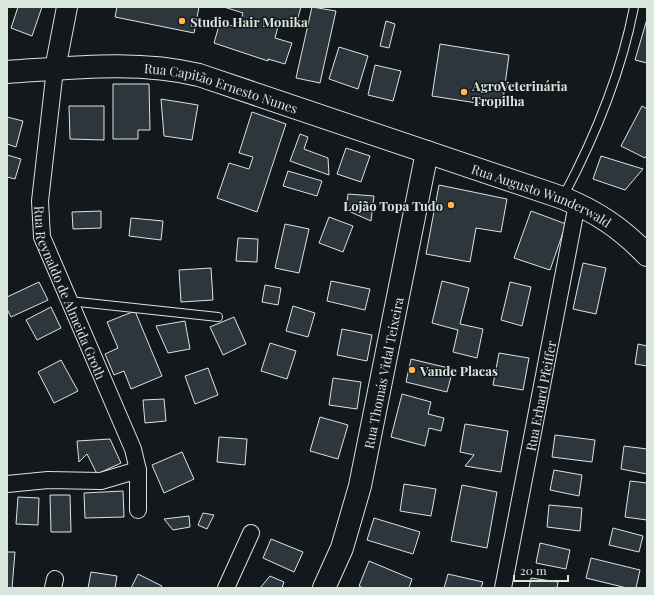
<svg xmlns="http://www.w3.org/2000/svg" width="654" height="595" font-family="'Playfair Display',serif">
<rect width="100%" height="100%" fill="#14181c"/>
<path fill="#2c363c" stroke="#d8e6dc" d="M18,7H42L32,36L11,28Z
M117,7H199L194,33L115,17Z
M224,7H301L295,28L279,23L275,38L292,43L285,64L268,59V61L214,43L220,22L239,28L243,13Z
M312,7L336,11L320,83L296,78Z
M647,19V63L635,60Z
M386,21L395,24L389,48L380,46Z
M440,44L509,55L502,107L432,96Z
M339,47L368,56L358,89L329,79Z
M375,65L401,71L393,101L368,95Z
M113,84H149L150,130H138V139H113Z
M161,99L198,105L192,140L164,136Z
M69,106H104V140L70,139Z
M642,106L647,109V155L645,158L621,146Z
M252,112L286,124L257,212L217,198L229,163L249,169L253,157L239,153Z
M7,117L23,121L16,147L7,144Z
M300,134L308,137L304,149L328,158L329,175L290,161Z
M346,148L370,156L361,182L337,174Z
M7,155L21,159L15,179L7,177Z
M601,156L643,169L625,190L593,179Z
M288,171L322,181L317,196L283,186Z
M439,185L507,199L501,232L476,228L470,262L426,254Z
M348,194L374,196L371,221L346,210Z
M101,211V228L73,229L72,212Z
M531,211L566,224L550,270L514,258Z
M329,217L353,226L343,252L319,243Z
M131,218L163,221L161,240L129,236Z
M285,224L309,229L299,273L275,268Z
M238,238L258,239L257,262L236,261Z
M583,263L606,268L596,314L573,309Z
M211,268L213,300L181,302L179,270Z
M331,281L370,289L365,310L327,301Z
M442,281L469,288L460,324L483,329L477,358L453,352L458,330L432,323Z
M39,282L48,300L11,317L7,309V297Z
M510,282L531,287L522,326L501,320Z
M265,285L281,288L278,305L262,302Z
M293,306L315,313L308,337L286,331Z
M51,307L61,328L37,340L26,320Z
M135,311L162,376L131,389L124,371L114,375L105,354L118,348L107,322Z
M234,317L246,344L223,355L210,327Z
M185,321L190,349L168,353L156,326Z
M342,329L372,335L367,361L337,355Z
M270,343L296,351L287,379L261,371Z
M638,344L647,346V366L635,364Z
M499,353L529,358L523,390L493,385Z
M411,359L453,369L447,392L406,382Z
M61,360L78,391L54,403L38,372Z
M208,368L218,395L195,404L185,376Z
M333,378L361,382L357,409L329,405Z
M402,394L431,402L428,414L444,418L441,431L429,428L425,446L391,437Z
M164,399L166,421L145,423L143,400Z
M320,417L348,425L338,459L310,451Z
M465,424L508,431L501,472L465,466L474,455L460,452Z
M555,435L595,440L592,462L552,457Z
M219,437L247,439L245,465L217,462Z
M110,439L121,463L97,474L87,454L79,462L77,441Z
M624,446L647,449V474L621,469Z
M182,452L194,479L164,493L152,465Z
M554,470L582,475L579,496L550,490Z
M630,481L647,483V520L625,517Z
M404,484L436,489L431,516L400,511Z
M462,485L497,492L487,548L451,541Z
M123,491L124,517L85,518L84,493Z
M50,495H70L71,532H51Z
M18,497L39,498L38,525L16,524Z
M549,505L582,508L580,531L547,527Z
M203,513L214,515L207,529L198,525Z
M189,516L190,527L173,530L164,519Z
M374,518L420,532L413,554L367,540Z
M613,528L643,536L639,552L609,545Z
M271,539L303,552L294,572L263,558Z
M540,543L570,550L566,569L536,563Z
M7,552H15L12,588H7Z
M591,558L640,570L636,588H627L586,578Z
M369,561L412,579L409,588H363L359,586Z
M91,572L117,576L115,588H88Z
M138,574L162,586L161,588H131Z
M448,574L483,582L481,588H444Z
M270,576L284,582L282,588H260Z
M531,578L558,582L557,588H529Z"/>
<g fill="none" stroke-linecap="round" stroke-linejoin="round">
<g stroke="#d8e6dc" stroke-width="10">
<path id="service" d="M563,197C595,137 621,74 634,7
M69,301L218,317"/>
</g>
<g stroke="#d8e6dc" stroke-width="18">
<g id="minor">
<path id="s1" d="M55,69L40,201L42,237L133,449L138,470V510"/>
<path d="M7,484L48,480L101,481L138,470"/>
<path d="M53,588L55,579"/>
<path d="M226,588L251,533"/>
<path id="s2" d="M503,588L577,204"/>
</g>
</g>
<g stroke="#d8e6dc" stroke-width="22">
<path id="tertiary" d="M55,69L67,7"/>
</g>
<g stroke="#d8e6dc" stroke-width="24">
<g id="secondary">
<path id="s3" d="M7,72C71,68 137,60 199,75L563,198C597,212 621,228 647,255"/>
<path id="s4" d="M324,588L342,548L360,486L427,152"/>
</g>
</g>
<use href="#service" stroke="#14181c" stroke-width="8"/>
<use href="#minor" stroke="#14181c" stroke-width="16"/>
<use href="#tertiary" stroke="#14181c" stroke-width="20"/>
<use href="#secondary" stroke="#14181c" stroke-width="22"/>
</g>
<g fill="#ffb74d" stroke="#14181c" stroke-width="1.5">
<circle cx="182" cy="21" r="4"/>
<circle cx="464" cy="92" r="4"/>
<circle cx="451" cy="205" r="4"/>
<circle cx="412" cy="370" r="4"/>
</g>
<g text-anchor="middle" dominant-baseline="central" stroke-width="3" stroke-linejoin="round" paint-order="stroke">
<g font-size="13" font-weight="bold" fill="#d8e6dc" stroke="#14181c" text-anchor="start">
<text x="190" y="21">Studio Hair Monika</text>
<text x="472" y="85">AgroVeterinária<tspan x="472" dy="15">Tropilha</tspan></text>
<text x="443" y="205" text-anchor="end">Lojão Topa Tudo</text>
<text x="420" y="370">Vande Placas</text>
</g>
<g font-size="13" fill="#d8e6dc" stroke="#14181c">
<text stroke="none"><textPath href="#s3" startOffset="217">Rua Capitão Ernesto Nunes</textPath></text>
<text stroke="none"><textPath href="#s3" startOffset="556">Rua Augusto Wunderwald</textPath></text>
<text stroke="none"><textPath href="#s1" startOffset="230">Rua Reynaldo de Almeida Groth</textPath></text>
<text stroke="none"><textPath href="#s4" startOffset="224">Rua Thomás Vidal Teixeira</textPath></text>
<text stroke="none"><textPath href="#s2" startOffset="196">Rua Erhard Pfeiffer</textPath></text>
</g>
</g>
<rect width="654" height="595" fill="none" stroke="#d8e6dc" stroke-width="16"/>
<path d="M514 575v6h54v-6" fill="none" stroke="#d8e6dc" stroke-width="2"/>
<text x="520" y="575" font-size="12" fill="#d8e6dc" stroke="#14181c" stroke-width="3" paint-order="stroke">20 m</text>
</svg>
